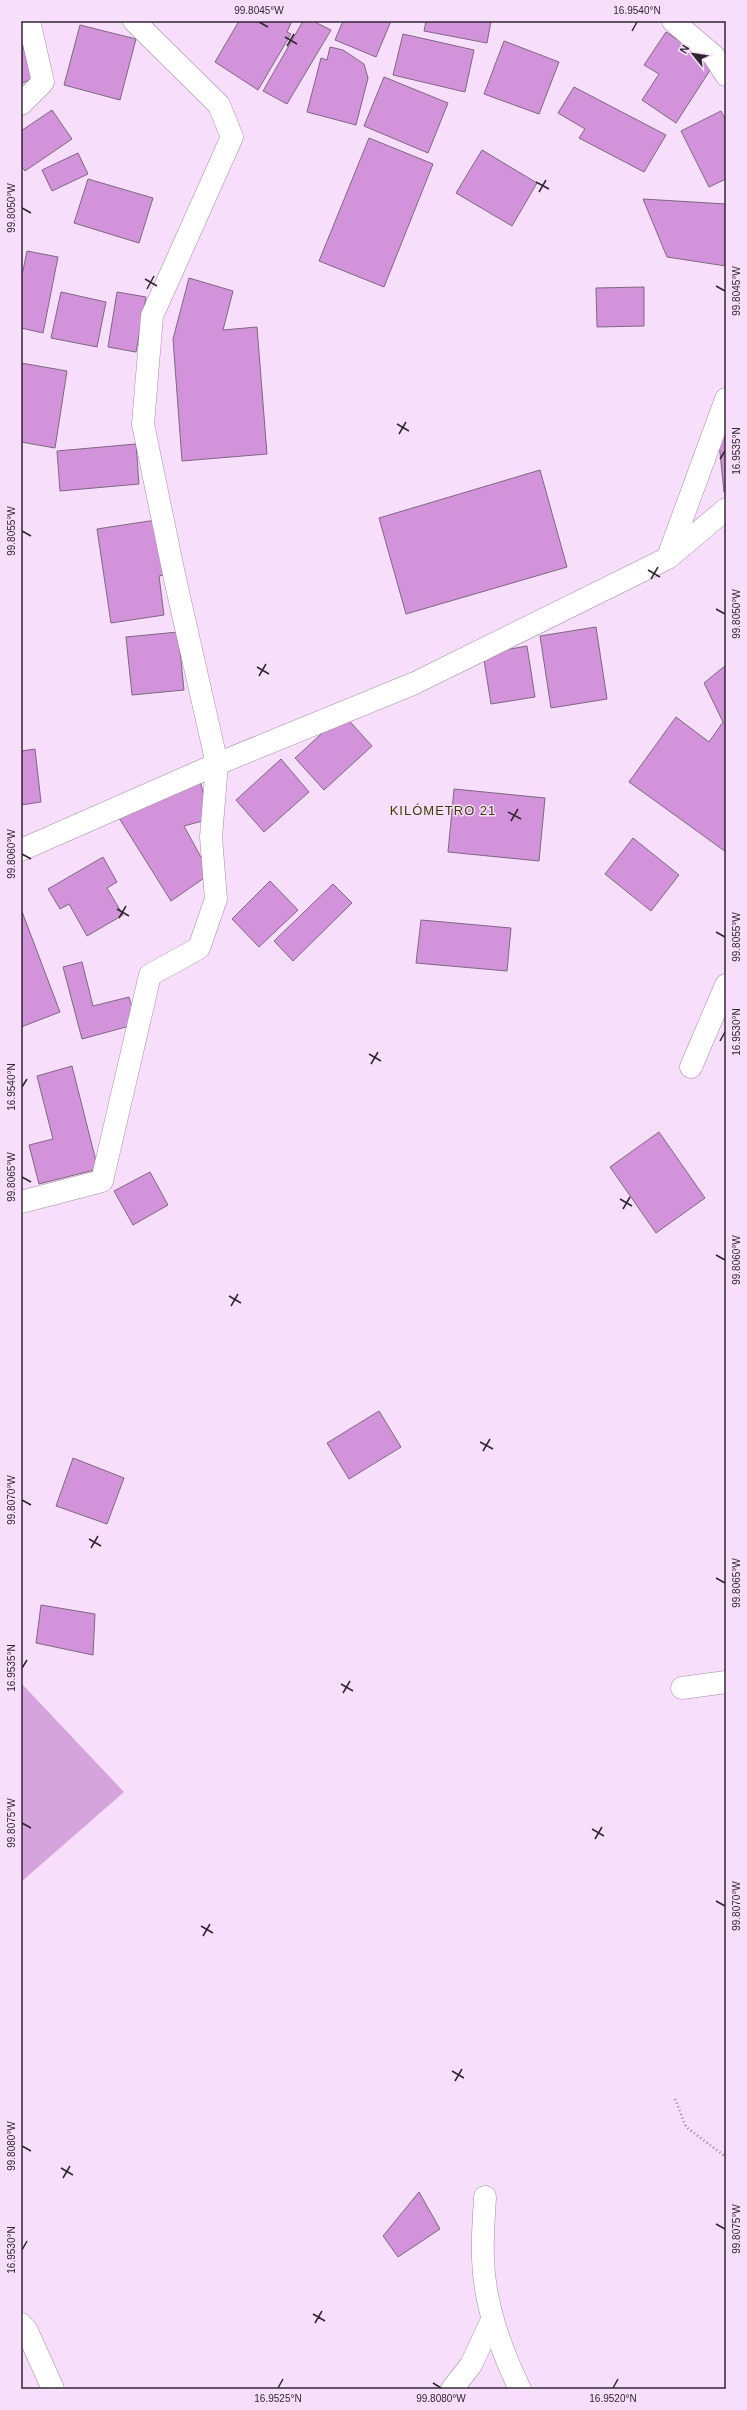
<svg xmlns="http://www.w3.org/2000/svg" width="747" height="2410" font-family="Helvetica,sans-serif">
<rect width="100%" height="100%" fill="#f7defa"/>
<path fill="#d6a4dc" d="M21,1683L124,1792L21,1882Z"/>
<path fill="#d293da" stroke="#7e6880" d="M239,21H292L287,32L291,34L258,90L215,62Z
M303,21H313L331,30L287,104L263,91Z
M343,21H391L376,57L335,40Z
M426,21H491L487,43L424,31Z
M80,25L136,39L120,100L64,85Z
M666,32L714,64L676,123L642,100L659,74L644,65Z
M403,34L474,50L465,92L393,75Z
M504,41L559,62L539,114L484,94Z
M21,43L37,76L21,84Z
M330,47L343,50L364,64L368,78L356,125L307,112L321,58L327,60Z
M384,77L448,103L428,153L364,126Z
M574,87L666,135L644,172L579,138L585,129L558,113Z
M52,110L72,139L25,171L21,165V131Z
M721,111L726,121V179L709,187L681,131Z
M369,138L433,164L384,287L319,261Z
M482,150L537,183L512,226L456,193Z
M78,153L88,174L52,191L42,170Z
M88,179L153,198L139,243L74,223Z
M643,199L726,204V266L667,257Z
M27,251L58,257L43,333L21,328V280Z
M189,278L233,291L223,330L257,327L267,454L182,461L173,339Z
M644,287V326L597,327L596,288Z
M61,292L106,302L97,347L51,338Z
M117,292L146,297L136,352L108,347Z
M21,363L67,371L55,448L21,442Z
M726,436V490L724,492L719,443Z
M136,444L139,484L60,491L57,451Z
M540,470L567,567L406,614L379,518Z
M156,520L164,575L159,576L164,615L111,623L97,529Z
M596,627L607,699L551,708L540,636Z
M178,632L184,690L132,695L126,637Z
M527,646L535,697L491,704L483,654Z
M726,665V852L629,782L676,717L709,742L723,722L704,683Z
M343,714L372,746L324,790L295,758Z
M35,749L41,802L21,805V751Z
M281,759L309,792L264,832L236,800Z
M199,777L210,819L184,826L210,874L171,901L119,818Z
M454,789L545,798L539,861L448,852Z
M633,838L679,875L651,911L605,874Z
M103,857L117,882L107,888L123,915L87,936L69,904L60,909L48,889Z
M270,881L298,910L259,947L232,919Z
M333,884L352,903L293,961L274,941Z
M21,909L60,1012L21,1027Z
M421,920L511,928L507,971L416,963Z
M82,962L93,1006L129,997L137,1024L82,1039L63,967Z
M72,1066L98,1169L39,1184L29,1145L53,1139L37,1076Z
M659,1132L705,1198L656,1233L610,1167Z
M150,1172L168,1205L133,1225L114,1191Z
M379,1411L401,1447L349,1479L327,1443Z
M73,1458L124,1478L107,1524L56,1506Z
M41,1605L95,1614L93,1655L36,1643Z
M419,2192L440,2229L398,2257L383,2236Z"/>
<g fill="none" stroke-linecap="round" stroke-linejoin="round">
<g stroke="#a48da7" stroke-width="23">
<path id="street" d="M673,21L714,56L726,75
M21,104L43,82L29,21
M668,557L726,399
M21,850L217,764L415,683L668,558L726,509
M691,1067L726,985
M21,1202L102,1181L150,975L199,948L216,899L211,837L217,764L175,579L143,424L152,316L232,137L219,105L134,21
M682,1688L726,1682
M485,2197C484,2217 482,2238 483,2258C484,2304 500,2348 520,2389
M21,2324L27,2331L53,2389
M452,2389L471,2365L492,2320"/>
</g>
<path stroke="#8d7d8f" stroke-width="2.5" stroke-dasharray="1 3" stroke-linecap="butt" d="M675,2099L686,2127L726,2157"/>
<use href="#street" stroke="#fff" stroke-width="22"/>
</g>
<path fill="none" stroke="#2f2630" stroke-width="1.5" d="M259,22L268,27M632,31L637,22M285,37L297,44M287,46L294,34M536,182L549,189M539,192L546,180M22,208L31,213M145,279L157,286M716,286L725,291M147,289L154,276M397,424L409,431M399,434L406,422M720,459L725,451M22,531L31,536M648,570L660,577M651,579L658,567M716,609L725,614M257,667L269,674M259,676L266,664M508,812L521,819M511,821L518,809M22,854L31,859M117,909L129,916M119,918L126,906M716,932L725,937M720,1041L725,1032M369,1054L381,1061M371,1064L378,1052M22,1087L27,1079M22,1177L31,1182M620,1199L632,1206M623,1209L630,1197M716,1255L725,1260M229,1296L241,1303M231,1306L238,1294M480,1442L493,1449M483,1451L490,1439M22,1500L31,1505M89,1539L101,1546M91,1548L98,1536M716,1578L725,1583M22,1668L27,1660M341,1684L353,1691M343,1693L350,1681M22,1823L31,1828M592,1829L604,1836M595,1839L602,1827M716,1901L725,1906M201,1926L213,1933M203,1936L210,1924M452,2071L464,2078M455,2081L462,2069M22,2146L31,2151M61,2168L73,2175M63,2178L70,2166M716,2224L725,2229M22,2250L27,2241M313,2314L325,2321M315,2323L322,2311M433,2383L441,2388M278,2388L283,2379M613,2388L618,2379"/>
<g text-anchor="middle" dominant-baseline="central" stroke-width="3" stroke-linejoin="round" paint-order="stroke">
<g font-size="13" letter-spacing="1" fill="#3c3f00" stroke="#f7defa">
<text x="443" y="810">KILÓMETRO 21</text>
</g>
</g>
<rect width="747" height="2410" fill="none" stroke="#f7defa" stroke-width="44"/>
<g transform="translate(693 54) rotate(300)" stroke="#f7defa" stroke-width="3" paint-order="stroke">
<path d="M0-3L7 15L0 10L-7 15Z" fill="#2f2630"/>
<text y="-6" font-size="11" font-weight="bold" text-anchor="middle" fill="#2f2630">N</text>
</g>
<rect x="22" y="22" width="703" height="2366" fill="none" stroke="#2f2630" stroke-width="1.5"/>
<g font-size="10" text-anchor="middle" fill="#2f2630">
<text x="259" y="14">99.8045°W</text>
<text x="637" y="14">16.9540°N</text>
<text transform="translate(11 208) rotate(-90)" y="4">99.8050°W</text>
<text transform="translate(736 291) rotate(-90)" y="4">99.8045°W</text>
<text transform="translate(736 451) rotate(-90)" y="4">16.9535°N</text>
<text transform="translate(11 531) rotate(-90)" y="4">99.8055°W</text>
<text transform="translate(736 614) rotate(-90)" y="4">99.8050°W</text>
<text transform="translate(11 854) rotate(-90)" y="4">99.8060°W</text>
<text transform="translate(736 937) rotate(-90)" y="4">99.8055°W</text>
<text transform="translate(736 1032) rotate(-90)" y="4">16.9530°N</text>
<text transform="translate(11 1087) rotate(-90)" y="4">16.9540°N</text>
<text transform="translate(11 1177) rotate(-90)" y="4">99.8065°W</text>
<text transform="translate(736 1260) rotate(-90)" y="4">99.8060°W</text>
<text transform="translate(11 1500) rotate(-90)" y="4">99.8070°W</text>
<text transform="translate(736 1583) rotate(-90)" y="4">99.8065°W</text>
<text transform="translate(11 1668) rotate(-90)" y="4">16.9535°N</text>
<text transform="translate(11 1823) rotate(-90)" y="4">99.8075°W</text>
<text transform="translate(736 1906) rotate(-90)" y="4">99.8070°W</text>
<text transform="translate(11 2146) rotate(-90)" y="4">99.8080°W</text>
<text transform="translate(736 2229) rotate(-90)" y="4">99.8075°W</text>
<text transform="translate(11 2250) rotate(-90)" y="4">16.9530°N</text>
<text x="278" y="2402">16.9525°N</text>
<text x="441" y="2402">99.8080°W</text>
<text x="613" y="2402">16.9520°N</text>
</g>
</svg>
